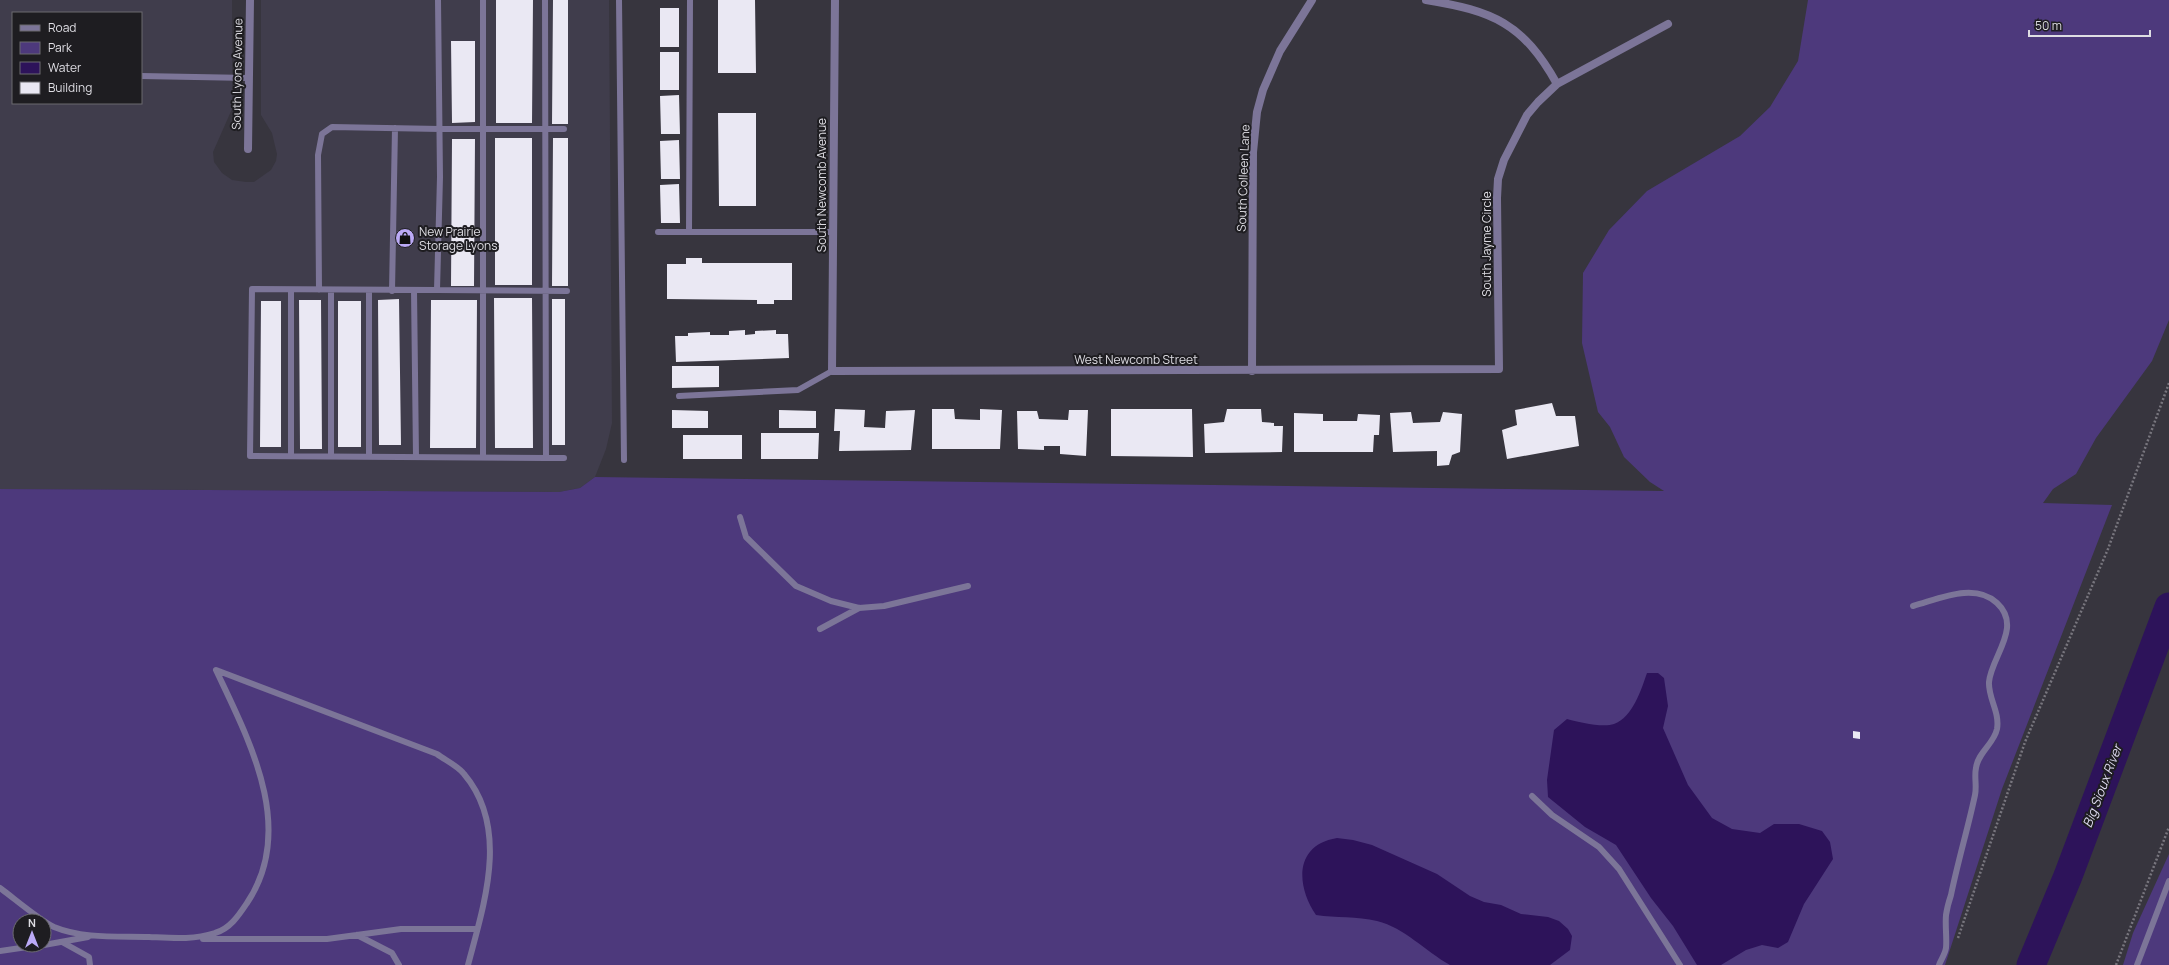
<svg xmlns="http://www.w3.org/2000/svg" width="2169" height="965" font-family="Manrope,sans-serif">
<rect width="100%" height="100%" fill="#37353e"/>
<path fill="#403d4c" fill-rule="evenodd" d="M0,0H232V109L213,152L214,162L222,173L232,180L246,182H254L271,170L276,161L277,154L272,133L261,115V0H609L612,423L606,449L595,477L580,488L559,492L0,489ZM13,13H141V103H13Z"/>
<path fill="#4d397c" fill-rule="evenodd" d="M1808,0H2169V320L2152,361L2096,438L2076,474L2053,489L2043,503L2112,505L2002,789L1945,965H0V489L559,492L580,488L595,477L1664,491L1650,482L1624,457L1610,427L1598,412L1582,343L1583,273L1609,230L1647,191L1740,136L1770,107L1798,61ZM20,921H44V945H20Z
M2169,854V965H2123L2133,933Z"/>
<path fill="#2d135a" d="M1647,673H1658L1664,678L1668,706L1663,728L1688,785L1712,818L1732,829L1760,833L1774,824H1799L1822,831L1830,842L1833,859L1804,904L1788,942L1778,948L1762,945L1746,950L1721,965H1697L1673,926L1651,898L1616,845L1585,827L1548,797L1547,780L1554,730L1567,719C1578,722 1603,728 1614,724C1633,717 1641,690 1647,673Z
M1337,838L1353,840L1372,845L1437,874L1470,896L1484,902L1501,905L1521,914L1548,917L1559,921L1568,929L1572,936L1570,950L1550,965H1450C1425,951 1405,928 1377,921C1357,916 1336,918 1316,915C1296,886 1294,845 1337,838Z"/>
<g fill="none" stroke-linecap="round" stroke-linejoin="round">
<path stroke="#2d135a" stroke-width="29" d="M2031,965L2068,876L2169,607"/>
</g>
<path fill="#eae8f3" d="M496,0H533L532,123H496Z
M553,0H568V124H552Z
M718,0H755L756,73H718Z
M660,8H679V47H660Z
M451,41H475V122L452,123Z
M660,52H679V90H660Z
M679,95L680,134H661L660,96Z
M718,113H756V206H719Z
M495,138H532V285H495Z
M553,138H568V286H552Z
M452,139H475L474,286H451Z
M679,140L680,179H661L660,141Z
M679,184L680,223H661L660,185Z
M686,258H702V263H792V300H774V304H757V300L667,299V264H686Z
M494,298H532L533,448H495Z
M399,299L401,445H379L378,300Z
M552,299H565V445H552Z
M299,300H321L322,449H300Z
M431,300H477L476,448H430Z
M261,301H281V447H260Z
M338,301H361V447H338Z
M745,330V335L755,334V331L776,330V334H788L789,358L676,362L675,336H688V333L710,332V335H729V331Z
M672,366H719V387L672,388Z
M1552,403L1556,416H1575L1579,446L1507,459L1502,430L1517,425L1515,410Z
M835,409L865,410L864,427L885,428L886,411L915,410L911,450L839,451L840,431H834Z
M932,409H954L955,419L980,420V409L1002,410L1000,449H932Z
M1111,409H1192L1193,457L1111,456Z
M1227,409H1261L1262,422L1274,423V426H1283L1282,452L1205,453L1204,424L1224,422Z
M672,410L708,411V428H672Z
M779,410L816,411V428H779Z
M1069,410H1088L1086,456L1060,454V446H1044V450L1018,449L1017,411H1037L1039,419L1068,420Z
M1411,412L1413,423L1440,422L1443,412L1462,414L1460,452L1452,455L1449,465L1437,466V451L1393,452L1390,413Z
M1294,413L1323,414V421H1357L1358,414L1380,415L1379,435H1374L1373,452H1294Z
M761,433H819L818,459H761Z
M683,435H742V459H683Z
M1853,731L1860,732V739L1853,738Z"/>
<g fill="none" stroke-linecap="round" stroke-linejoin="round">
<path stroke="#78767e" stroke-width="2.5" stroke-dasharray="2 2" stroke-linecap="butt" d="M1958,938L2025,742L2108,549L2169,383
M2116,965L2169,827"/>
<path stroke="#7c7598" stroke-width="6" d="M438,0L440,177L437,290L252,289L250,456L546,458L545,0
M619,0L624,460
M141,76L249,78
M658,232H833
M689,232L690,0
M319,290L318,155L322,134L332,127L440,129H564
M369,290V457
M414,290L416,457
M437,290L567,291
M392,291L395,128
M679,396L798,390L832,371
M291,456V290
M331,456V290
M483,457V0
M546,458H564
M740,517L746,537L796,586L831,601L859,608L884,606L968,586
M1913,606C1939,599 1974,582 1997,603C2023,627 1991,657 1989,682C1988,698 2000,712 1997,729C1994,744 1978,752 1976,768C1974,776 1977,786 1975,795C1968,828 1958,861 1951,895C1949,901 1947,908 1946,915C1945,926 1947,938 1946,948C1945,954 1941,960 1939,965
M820,629L859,608
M1532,796L1552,815L1599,847L1619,869L1680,965
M0,888C15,899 38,919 54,927C83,939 119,936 149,937C172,938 193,940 215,933C230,929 239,915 247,903C297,829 249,740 216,670L437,754C445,760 458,766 464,774C510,828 484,904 468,965
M357,935L392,953L399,965
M203,939H327L401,929H477
M62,942L89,957L90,965
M44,945L88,937
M0,951L41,945
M2137,965L2169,881"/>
<path stroke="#7c7598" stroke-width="8" d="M835,0L832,371L1499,369L1497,198L1498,179L1504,160L1527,115L1538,102L1557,84L1668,24
M1426,0C1493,11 1523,23 1557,84
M248,149L250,0
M1252,371L1253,152L1257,112L1263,90L1280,51L1312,0"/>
</g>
<defs>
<g id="shop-disc" transform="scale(1)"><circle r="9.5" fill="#bbaaf6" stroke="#1e1d21"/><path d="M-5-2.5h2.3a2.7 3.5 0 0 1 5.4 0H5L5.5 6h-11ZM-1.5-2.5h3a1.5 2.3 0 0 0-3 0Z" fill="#111"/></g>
</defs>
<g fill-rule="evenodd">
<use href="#shop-disc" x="405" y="238"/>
</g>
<g text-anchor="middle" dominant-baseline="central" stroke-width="4" stroke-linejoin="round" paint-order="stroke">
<g font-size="12" fill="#dedde3" stroke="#1e1d21">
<text transform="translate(237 74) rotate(-89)">South Lyons Avenue</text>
<text transform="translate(1243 178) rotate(-88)">South Colleen Lane</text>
<text transform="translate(821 185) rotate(-90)">South Newcomb Avenue</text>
<text transform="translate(1486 244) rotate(-90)">South Jayme Circle</text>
<text x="1136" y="359">West Newcomb Street</text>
</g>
<g font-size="12" fill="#dedde3" stroke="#1e1d21" text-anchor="start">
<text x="419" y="231">New Prairie<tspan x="419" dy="14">Storage Lyons</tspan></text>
</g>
<g font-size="13" font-style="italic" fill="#ddd9ef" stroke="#1e1d21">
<text transform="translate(2102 786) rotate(-69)">Big Sioux River</text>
</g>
</g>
<rect x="12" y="12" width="130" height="92" fill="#1e1d21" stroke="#6b6a6f"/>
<rect x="20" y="25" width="20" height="6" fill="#7c7598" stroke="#6b6a6f"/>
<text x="48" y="32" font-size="12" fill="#dedde3">Road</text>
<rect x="20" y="42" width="20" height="12" fill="#4d397c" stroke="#6b6a6f"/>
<text x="48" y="52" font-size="12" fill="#dedde3">Park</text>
<rect x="20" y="62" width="20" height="12" fill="#2d135a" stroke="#6b6a6f"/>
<text x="48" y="72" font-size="12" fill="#dedde3">Water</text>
<rect x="20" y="82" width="20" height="12" fill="#eae8f3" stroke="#6b6a6f"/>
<text x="48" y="92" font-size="12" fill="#dedde3">Building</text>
<g transform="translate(32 933)"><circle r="19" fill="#1e1d21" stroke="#6b6a6f"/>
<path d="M0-3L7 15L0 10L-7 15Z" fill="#bbaaf6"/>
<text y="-6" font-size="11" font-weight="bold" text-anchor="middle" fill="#dedde3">N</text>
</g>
<path d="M2029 30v6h121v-6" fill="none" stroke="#dedde3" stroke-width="2"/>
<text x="2035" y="30" font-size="12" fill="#dedde3" stroke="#1e1d21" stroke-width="3" paint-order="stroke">50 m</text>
</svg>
